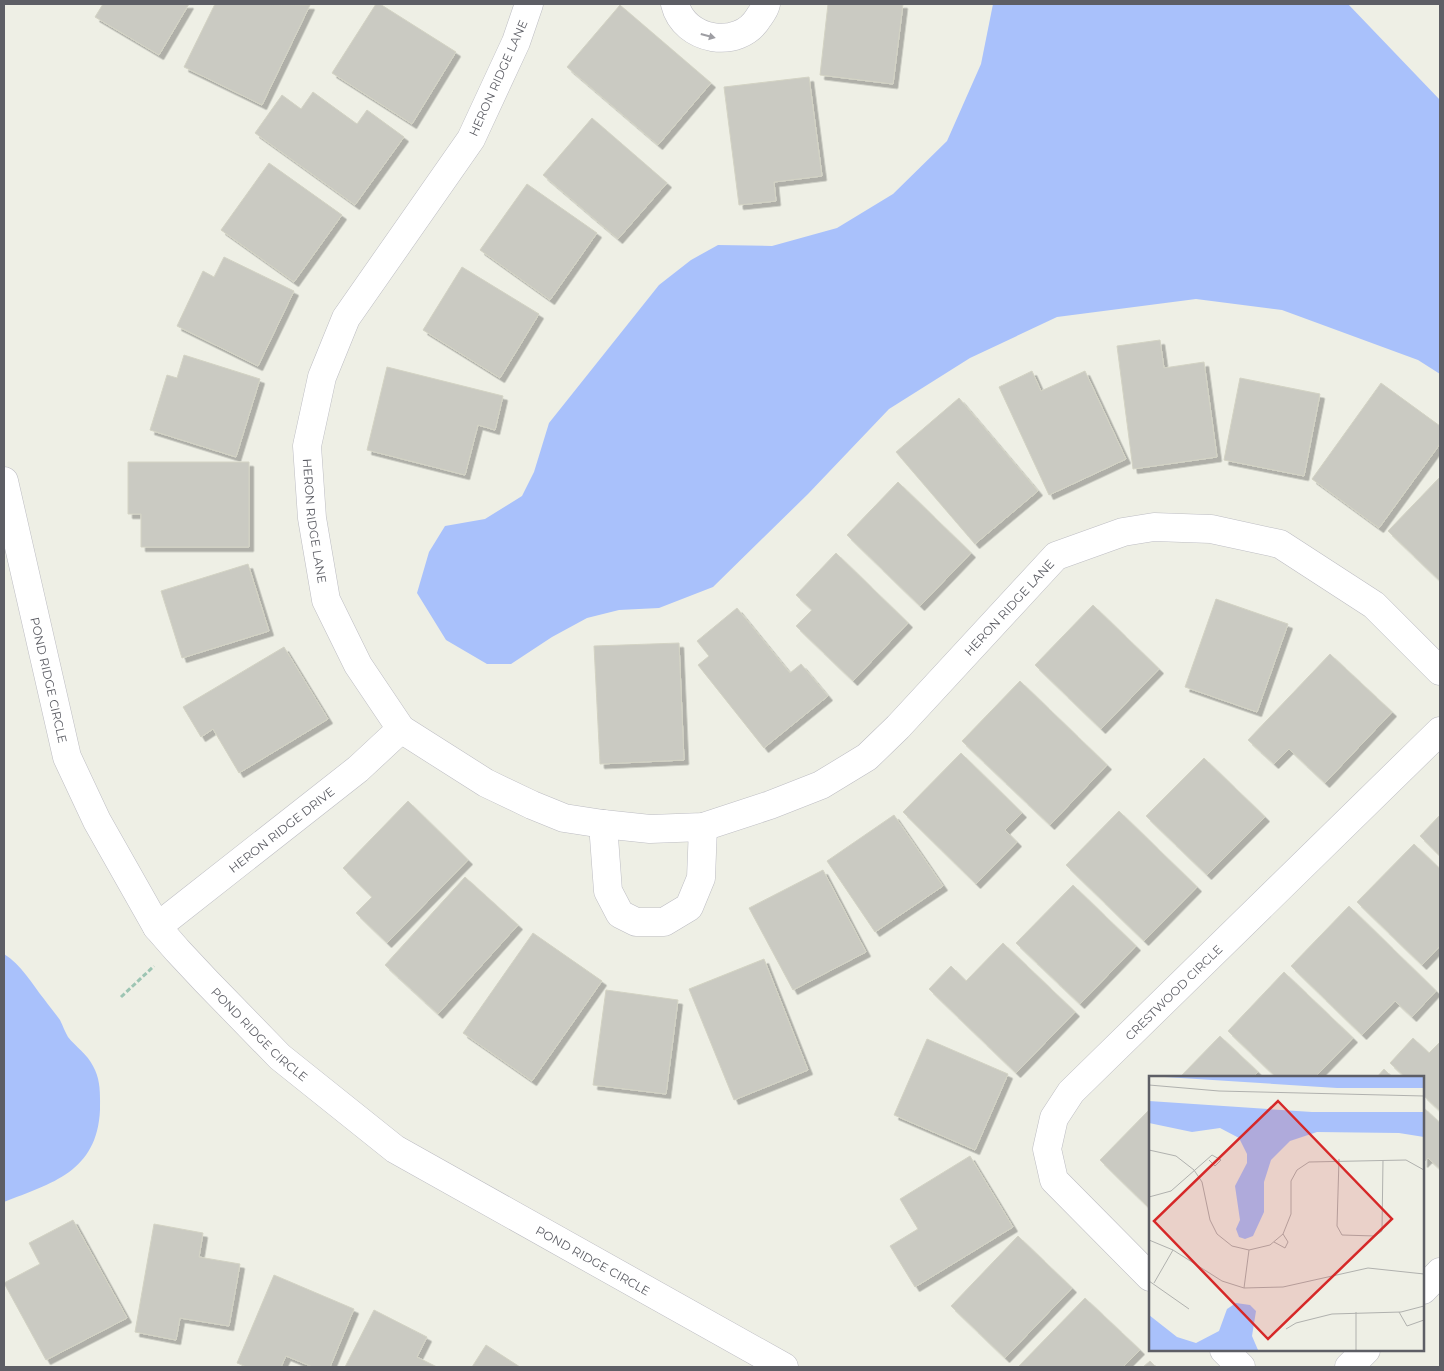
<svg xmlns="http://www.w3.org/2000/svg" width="1444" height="1371" font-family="Montserrat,sans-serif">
<defs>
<filter id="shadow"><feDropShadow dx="4.5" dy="4.5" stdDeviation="0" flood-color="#0004"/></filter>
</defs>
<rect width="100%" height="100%" fill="#eeefe5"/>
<path fill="#a9c1fb" d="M993,4H1348L1440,100V374L1418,360L1282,310L1196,299L1057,317L970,358L889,409L808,494L713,587L659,608L619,610L587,618L552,637L511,664H487L446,640L417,593L429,552L445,526L485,519L522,496L534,472L549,423L659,285L691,260L718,245L772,246L837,228L893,194L947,141L981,64Z
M4,954C21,964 32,984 44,999C49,1006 55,1013 60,1020C63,1026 65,1032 68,1037C76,1047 87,1054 93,1066C101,1080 100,1095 100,1110C97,1172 52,1183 4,1202Z"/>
<path fill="#cacac2" stroke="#d3d3c4" filter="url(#shadow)" d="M103,4H189L159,55L95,17Z
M215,4L310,5L262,105L184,67Z
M376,4H380L456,52L412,124L332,73Z
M828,4H903L893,84L820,75Z
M620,5L711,83L658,145L567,67Z
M809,77L822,176L774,182L776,201L739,205L724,87Z
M313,92L357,124L367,110L404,137L355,205L255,133L282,95L301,109Z
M592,118L667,183L618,239L543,175Z
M269,163L342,215L294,282L221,230Z
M527,184L597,233L550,300L480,250Z
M224,257L294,291L258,366L177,326L203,271L214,277Z
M462,267L539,314L500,378L423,330Z
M1160,340L1164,368L1204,362L1217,457L1133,469L1117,346Z
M184,355L260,379L236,457L150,430L167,375L177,378Z
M387,367L503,396L495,430L478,425L465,475L367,450Z
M1032,371L1041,391L1085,371L1126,459L1049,495L999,387Z
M1240,378L1320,394L1304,476L1224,460Z
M1381,383L1440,426V444L1379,528L1312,479Z
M959,398L1038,491L975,544L896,452Z
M128,462H249V547H141V514H128Z
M1440,477V581L1388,531Z
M898,482L971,553L920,606L847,535Z
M836,553L908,623L853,681L796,626L812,610L796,595Z
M248,564L269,631L182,658L161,591Z
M1216,599L1288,624L1257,712L1185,687Z
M1093,605L1159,669L1101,729L1035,665Z
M737,608L790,673L801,664L828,696L764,748L698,665L709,656L697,641Z
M679,643L684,760L600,764L594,646Z
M284,647L328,719L239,773L213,729L201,737L183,707Z
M1330,654L1392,712L1325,783L1289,749L1274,764L1248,740Z
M1020,681L1107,765L1050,825L962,741Z
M961,753L1022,813L1005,830L1017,842L976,884L903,812Z
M1204,758L1265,817L1207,875L1146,816Z
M408,801L468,860L387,943L356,913L372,897L343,868Z
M1119,811L1197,887L1144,941L1066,865Z
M894,815L943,886L875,932L827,861Z
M1440,815V856L1420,836Z
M1414,844L1440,869V946L1422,965L1357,902Z
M823,870L866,952L793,990L749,908Z
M465,877L518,925L438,1014L385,965Z
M1073,885L1136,946L1080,1004L1016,943Z
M1349,906L1436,991L1412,1017L1395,1001L1362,1035L1291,966Z
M533,933L602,981L532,1081L463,1033Z
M1003,943L1075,1012L1016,1073L929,989L951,966L966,981Z
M764,959L808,1070L734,1100L689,989Z
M1284,972L1353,1038L1315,1077H1276L1228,1031Z
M606,990L678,1000L666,1094L593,1085Z
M1220,1036L1258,1072L1253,1077H1180Z
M1413,1038L1429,1053L1440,1042V1111L1423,1095V1077H1405L1390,1063Z
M927,1039L1008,1074L975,1150L894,1115Z
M1384,1069L1392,1077H1377Z
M1423,1107L1440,1123V1169L1428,1158L1423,1163Z
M1150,1109V1209L1100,1160Z
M970,1156L1013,1227L915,1287L890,1246L918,1229L900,1199Z
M73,1220L127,1318L46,1360L4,1283L40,1264L29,1243Z
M154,1224L203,1233L199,1257L240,1264L229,1326L180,1318L176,1340L135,1332Z
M1018,1236L1072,1288L1005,1358L951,1306Z
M274,1275L354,1309L330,1367H313L286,1356L281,1367H247L237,1363Z
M1085,1298L1140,1350L1123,1367H1018Z
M374,1310L427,1337L417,1357L437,1367H345Z
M486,1345L520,1367H472Z
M1150,1361L1156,1367H1143Z"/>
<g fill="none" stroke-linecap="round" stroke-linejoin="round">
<g stroke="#bdbdc3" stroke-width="29">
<g id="minor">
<path id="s1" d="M529,4L516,42L471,139L346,318L322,377L307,446L312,518L326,600L358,665L401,729L486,783L532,805L564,818L603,824L650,829L703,827L770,805L821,785L867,757L898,727L1056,556L1123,532L1154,527L1211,529L1280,544L1374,605L1440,671"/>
<path d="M675,4C684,41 739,51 759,17C762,13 765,9 766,4"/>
<path id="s2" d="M4,481L67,757L97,821L157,927L177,950L206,981L280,1057L395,1149L784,1367"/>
<path d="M603,824L608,891L620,914L636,922H664L689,907L701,878L703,827"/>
<path id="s3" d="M157,927L358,769L401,729"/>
<path id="s4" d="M1150,1277L1054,1180L1047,1149L1054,1118L1071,1092L1440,731"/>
<path d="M1423,1290L1440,1272"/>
<path d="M1224,1350L1241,1367"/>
<path d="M1349,1367L1366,1350"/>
</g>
</g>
<path stroke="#9dc5b3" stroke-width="3" stroke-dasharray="5 2.5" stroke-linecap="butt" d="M121,997L154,966"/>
<use href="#minor" stroke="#fff" stroke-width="28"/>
</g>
<defs><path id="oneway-solid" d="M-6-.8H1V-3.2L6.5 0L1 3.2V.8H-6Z" transform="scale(1.25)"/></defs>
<use fill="#9e9ea3" href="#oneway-solid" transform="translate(708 36) rotate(15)"/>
<g text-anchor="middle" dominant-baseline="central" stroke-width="4" stroke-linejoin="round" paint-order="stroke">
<g font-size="12" fill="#5d5e65" stroke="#fff">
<text transform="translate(498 78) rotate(-66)">HERON RIDGE LANE</text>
<text stroke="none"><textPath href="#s1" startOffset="575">HERON RIDGE LANE</textPath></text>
<text stroke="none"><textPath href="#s1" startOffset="1516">HERON RIDGE LANE</textPath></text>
<text stroke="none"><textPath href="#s2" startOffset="204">POND RIDGE CIRCLE</textPath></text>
<text stroke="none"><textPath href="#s3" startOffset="158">HERON RIDGE DRIVE</textPath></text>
<text stroke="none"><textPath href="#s4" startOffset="374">CRESTWOOD CIRCLE</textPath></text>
<text stroke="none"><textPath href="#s2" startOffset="624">POND RIDGE CIRCLE</textPath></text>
<text stroke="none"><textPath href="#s2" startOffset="1029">POND RIDGE CIRCLE</textPath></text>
</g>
</g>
<g transform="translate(1149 1076)">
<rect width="275" height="275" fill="#eeefe5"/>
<path d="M16,1H275V12H188ZM0,25L163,36H275V61L250,57L168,56L141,65L122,84L115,106V136L104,160L96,163L90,161L87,153L91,144L86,110L98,87V78L90,62L71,52L43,56L0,47ZM87,227L101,229L107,235L103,260L109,274H0V239L28,261L47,267L70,255L78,233Z" fill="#a9c1fb"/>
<path fill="none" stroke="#b0b1ae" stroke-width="1" d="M0,9L70,15L275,20M0,74L27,80L45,94L53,106L61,144L68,158L83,170L100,174L121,169L134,158L142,138V105L148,94L160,86L257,84L275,94M190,83L188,150L193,159L226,160L233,155L234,84M0,121L22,115L63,79L72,84L66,90L60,84M0,164L24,174L73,205L95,212L134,211L219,192L275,198M125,166L136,172L139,166L134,158M0,205L40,233M5,207L24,174M95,212L100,174M250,236L258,250L275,244M137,253L147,247L183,238L252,236L275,230M207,274V236"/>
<path fill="#d62828" fill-opacity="0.15" stroke="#d62828" stroke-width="2.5" d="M129,25L243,143L119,263L5,145Z"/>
<rect width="275" height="275" fill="none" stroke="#5d5e65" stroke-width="2.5"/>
</g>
<rect width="1444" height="1371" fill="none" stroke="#5d5e65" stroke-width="10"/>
</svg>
